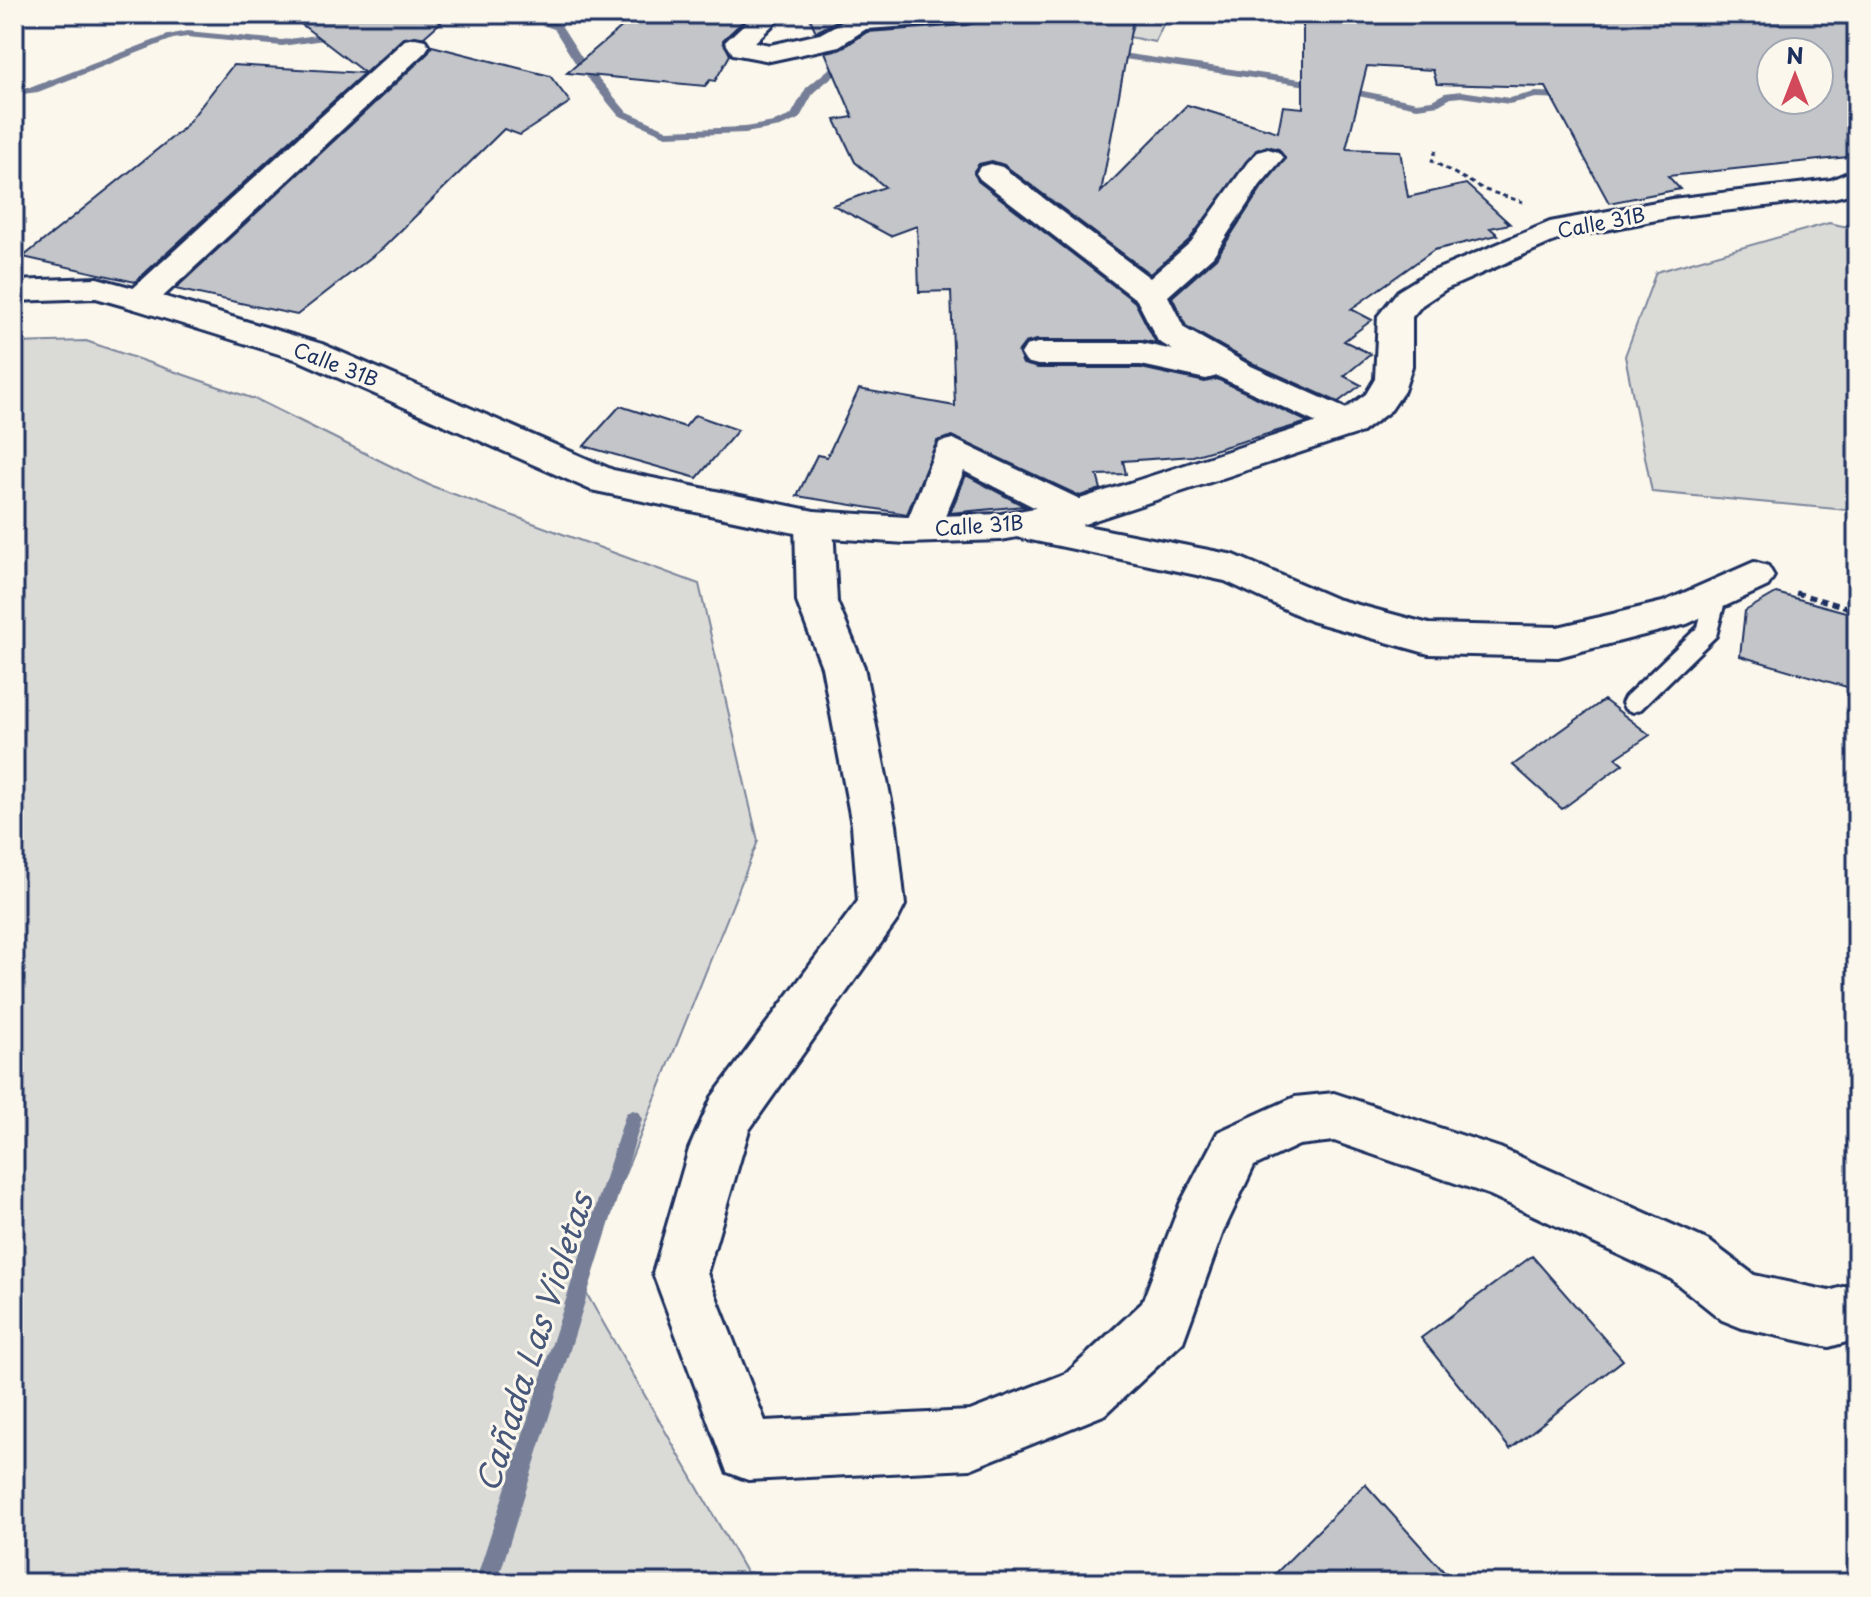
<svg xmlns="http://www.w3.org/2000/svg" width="1871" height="1597" font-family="'Playpen Sans',sans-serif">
<rect width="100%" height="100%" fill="#fbf7ec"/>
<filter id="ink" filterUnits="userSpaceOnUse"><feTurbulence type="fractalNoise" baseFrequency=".0125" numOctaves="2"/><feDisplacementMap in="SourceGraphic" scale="16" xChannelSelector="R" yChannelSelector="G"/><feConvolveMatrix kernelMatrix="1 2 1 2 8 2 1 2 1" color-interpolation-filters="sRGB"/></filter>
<g filter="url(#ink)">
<path fill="#dadad7" stroke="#7a849a" stroke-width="2" d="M1137,14H1168L1155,42L1129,37Z
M1829,223L1857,229V511L1652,492L1625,356L1656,272Z
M86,341L260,401L429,485L699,584L758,841L581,1284L746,1572L846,1583H14V343Z"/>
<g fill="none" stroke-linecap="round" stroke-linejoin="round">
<path fill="#747e96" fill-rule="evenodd" d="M511,14H526L561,25L584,61L626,111L668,130L745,127L774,122L791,115L806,88L836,63L852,57L857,60L844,67L814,92L799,119L780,127L745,133L666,136L618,115L576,64L554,29Z
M187,31L282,40L337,32L342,35L337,38L282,46L187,37L173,39L38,92L14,95V89L32,87L168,35Z
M1108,51L1314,81L1417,102L1432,100L1445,93L1461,91L1509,98L1536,92L1572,93L1577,96L1572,99L1536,98L1509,104L1461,97L1451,98L1439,105L1417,108L1314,87L1104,56L1103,54Z
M633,1110L640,1113L642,1119L497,1583H475L624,1119L626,1113Z"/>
</g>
<path fill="#c3c5c9" stroke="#1b2f5e" stroke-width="2" fill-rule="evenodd" d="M288,14H450L424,37L403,38L365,73Z
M637,14H751L723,40L730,55L715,81L710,80L705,86L567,73Z
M808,14H850L816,32Z
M983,14H1134L1101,192L1187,105L1278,132L1283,106L1303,108V14L1857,16V156L1668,176L1680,189L1609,203L1546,87L1437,84L1433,70L1367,66L1346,149L1400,151L1408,197L1466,184L1510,224L1490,228L1498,235L1434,250L1351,309L1372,320L1344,341L1371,354L1344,376L1361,385L1338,402L1252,363L1186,326L1172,297L1216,258L1262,187L1285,160L1279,149L1267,146L1256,150L1189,240L1150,274L1004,165L992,161L979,164L974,171L978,181L1135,302L1156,343L1141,340H1037L1025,343L1018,352L1023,364L1038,368H1141L1205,382L1217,379L1308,422L1193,456L1123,461L1126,474L1097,475L1101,489L1080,496L952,436L937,441L907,514L797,496L817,455L827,457L859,389L955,406L951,291L919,292L917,226L890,236L833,205L885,187L855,162L835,120L853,117L825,52L841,49L867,32L967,25L978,22ZM1771,52H1819V100H1771Z
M432,46L550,76L570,102L520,135L504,129L383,248L297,315L175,289L427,54Z
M233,65L364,73L135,282L23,257L184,128Z
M620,406L685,427L695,415L738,430L697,478L584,446Z
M966,475L1024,506L950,513Z
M1776,593L1857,615V690L1740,656L1745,611Z
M1604,700L1650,735L1616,758L1623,764L1562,809L1513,765Z
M1532,1256L1623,1360L1510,1449L1421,1338Z
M1365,1484L1454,1583H1266Z"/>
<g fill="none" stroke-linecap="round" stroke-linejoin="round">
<g stroke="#1b2f5e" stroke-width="6">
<path id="lane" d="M1716,586L1724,588L1727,594L1716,636L1641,709L1633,712L1625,709L1622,703L1625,697L1698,627L1708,588Z"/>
</g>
<g stroke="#1b2f5e" stroke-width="6">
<path id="street" d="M755,14H784L755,42L770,45L820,34L856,14H980L976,20L967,22L866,29L839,46L770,61L733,54L725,42Z
M415,38L425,40L429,46L425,52L152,307L140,310L128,307L124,300L128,293L405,40Z
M1268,149L1278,152L1283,158L1260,185L1213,256L1168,296L1184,328L1251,366L1362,416L1367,424L1362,432L1349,436L1336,432L1217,376L1206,379L1141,365H1038L1026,362L1021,354L1026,346L1038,343H1141L1173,350L1158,341L1137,300L980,179L976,173L980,167L991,164L1002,167L1150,278L1191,242L1248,162L1258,152Z
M953,439L1090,504L1096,513L1090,522L1081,525L1234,555L1336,599L1429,624L1558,627L1663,602L1754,562L1768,566L1774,576L1768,586L1687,624L1558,657L1429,654L1311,621L1225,581L1002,534L996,525L1002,516L1015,512L1061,521L964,471L936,538L923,542L910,538L904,529L935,451L940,442Z
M814,511L827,515L833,524L837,602L864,667L896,825L905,905L898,919L749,1130L707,1273L765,1421L970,1411L1067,1373L1142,1303L1180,1204L1218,1132L1295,1097L1334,1093L1500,1148L1709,1241L1754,1275L1829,1291L1857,1283V1339L1829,1347L1742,1328L1722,1320L1671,1279L1490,1195L1334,1141L1299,1145L1254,1166L1223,1232L1183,1342L1106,1414L970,1469L748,1480L727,1472L653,1273L689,1149L712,1097L858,901L852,825L822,667L797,602L795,524L801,515Z"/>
</g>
<g stroke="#1b2f5e" stroke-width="6">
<path id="secondary" d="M1857,169V192L1833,198L1672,217L1559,239L1446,289L1422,305L1412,317V366L1404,391L1391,410L1362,432L1077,526L1001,540L906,543L814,537L591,490L298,360L128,307L96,298L14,301V281L97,278L152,293L322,344L613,470L814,511L906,517L1001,514L1074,501L1336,416L1366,394L1375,379L1378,316L1398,291L1424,275L1550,222L1672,199L1831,180Z"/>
</g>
<path stroke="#1b2f5e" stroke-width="3" stroke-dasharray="5 4" stroke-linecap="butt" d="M1436,150L1432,161L1485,190L1523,202"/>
<path stroke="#1b2f5e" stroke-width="5" stroke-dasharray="7 5" stroke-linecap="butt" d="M1796,593L1857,610"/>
<use href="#lane" fill="#fbf7ec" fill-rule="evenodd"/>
<use href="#street" fill="#fbf7ec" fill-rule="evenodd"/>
<use href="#secondary" fill="#fbf7ec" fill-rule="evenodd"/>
</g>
</g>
<g text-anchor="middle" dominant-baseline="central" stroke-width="6" stroke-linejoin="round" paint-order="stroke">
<g font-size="20" fill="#1b2f5e" stroke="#fbf7ec">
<text transform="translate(1601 222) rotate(-11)">Calle 31B</text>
<text transform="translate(336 364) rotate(21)">Calle 31B</text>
<text transform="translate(979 525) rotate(-4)">Calle 31B</text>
</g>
<g font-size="32" font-style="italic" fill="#47577a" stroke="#fbf7ec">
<text transform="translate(533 1342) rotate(-72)">Cañada Las Violetas</text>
</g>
</g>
<rect width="1871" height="1597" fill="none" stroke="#fbf7ec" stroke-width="48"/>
<rect x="24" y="24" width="1823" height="1549" fill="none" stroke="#1b2f5e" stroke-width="3" filter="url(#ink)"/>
<g transform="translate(1795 76)"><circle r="38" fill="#fbf7ec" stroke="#a1a7b3" stroke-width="2"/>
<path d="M0-6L14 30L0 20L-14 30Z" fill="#d1495b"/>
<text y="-12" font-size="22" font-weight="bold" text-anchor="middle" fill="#1b2f5e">N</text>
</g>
</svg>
